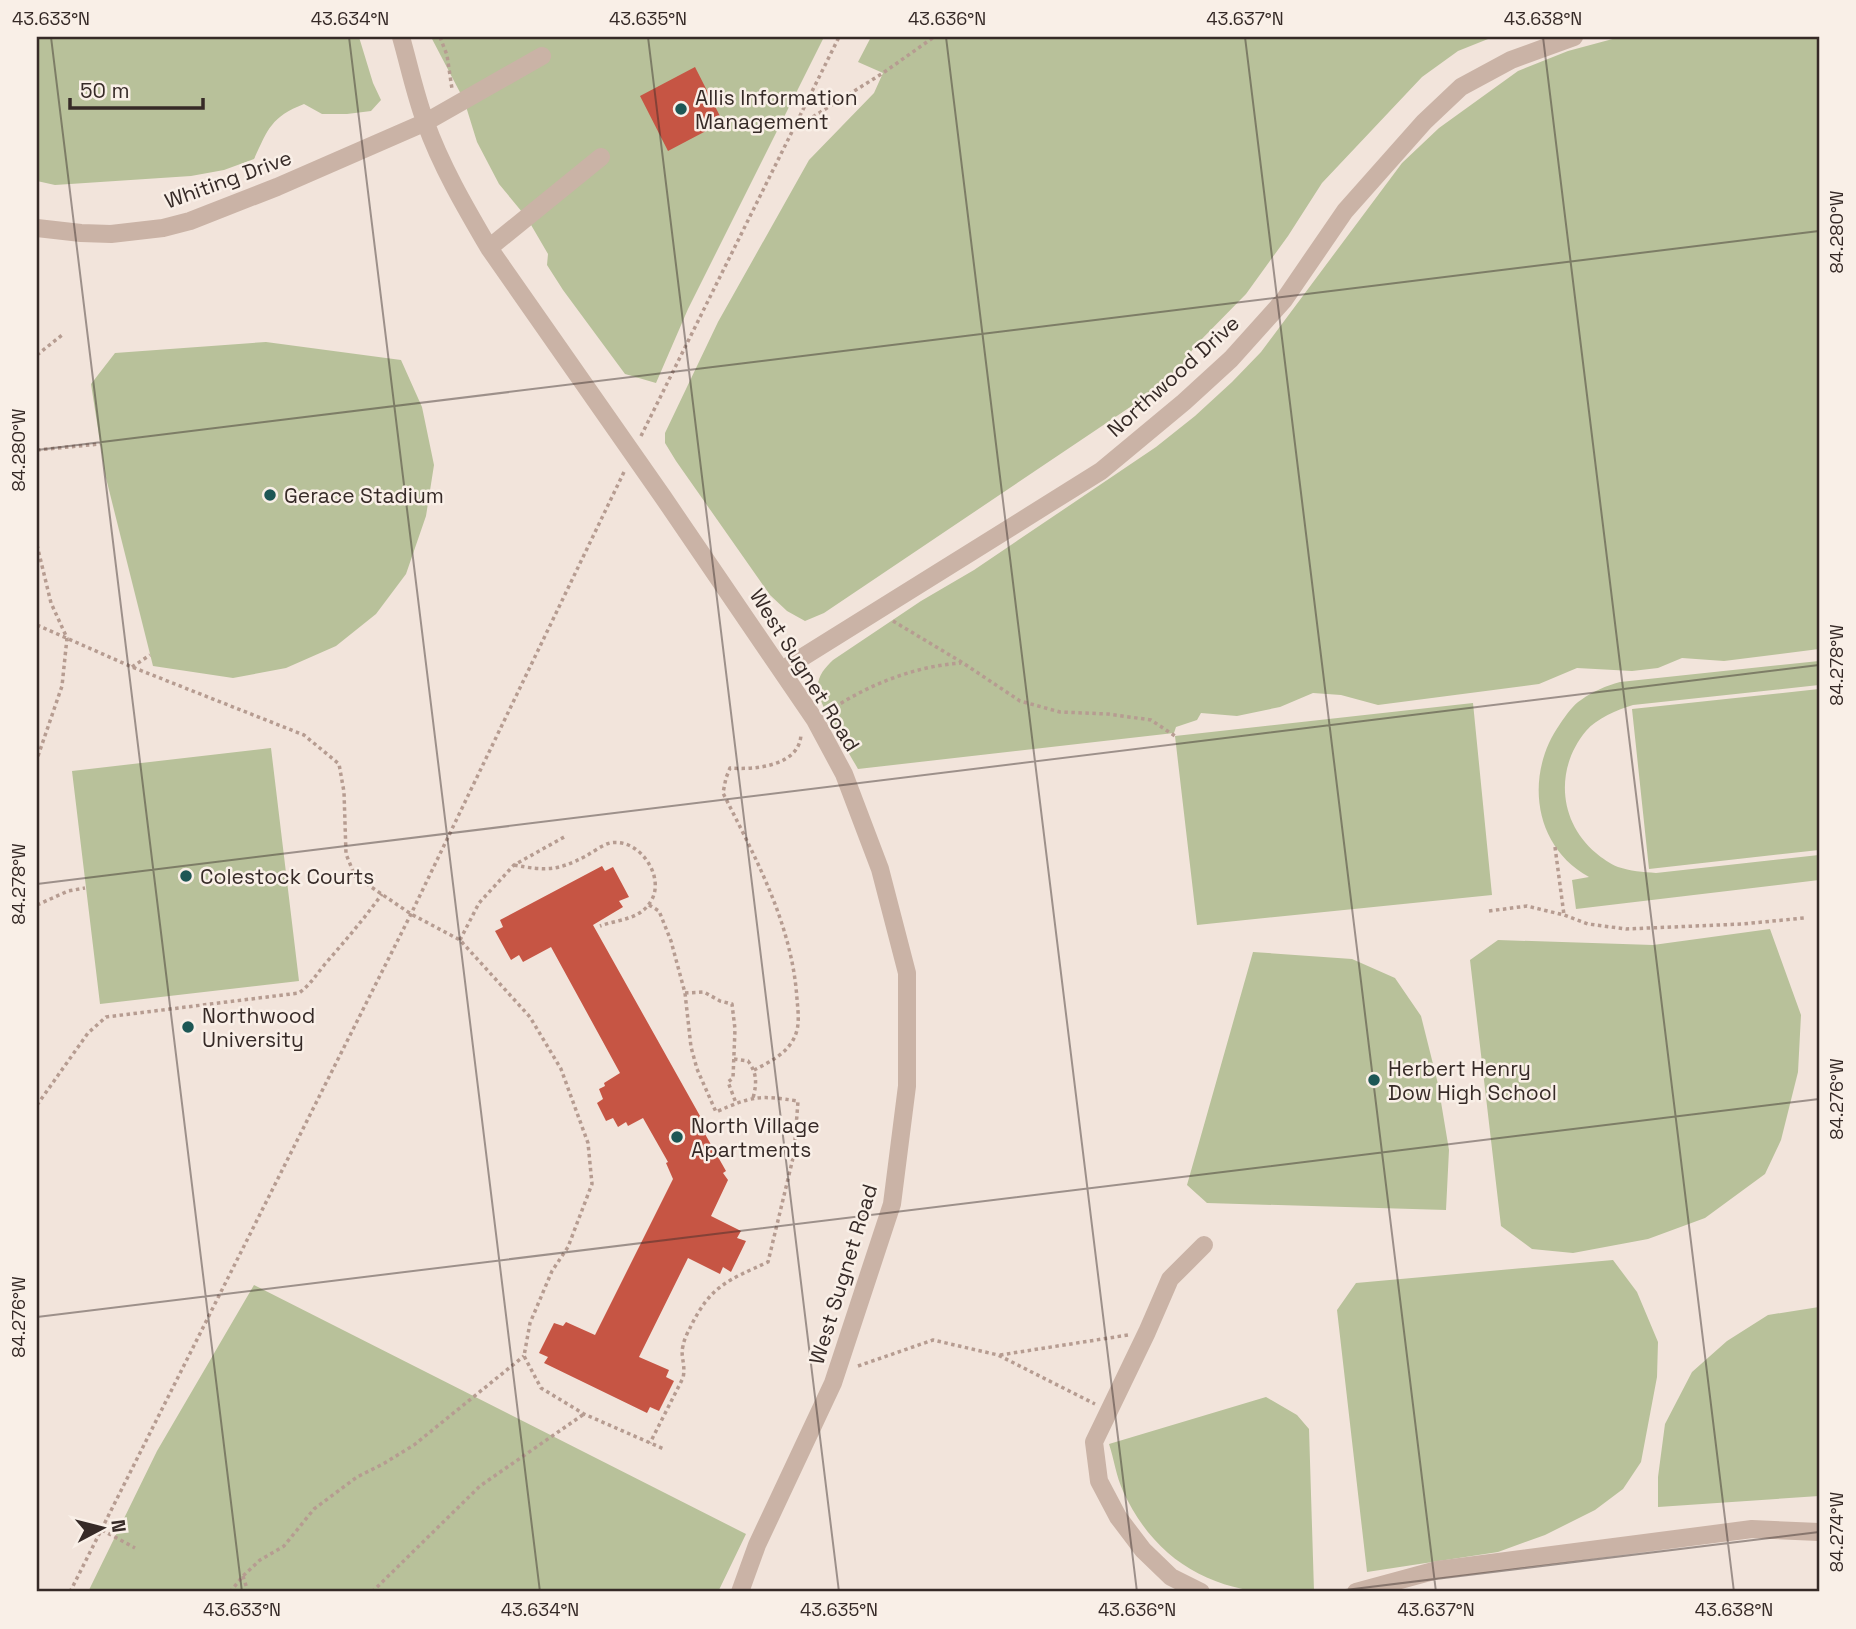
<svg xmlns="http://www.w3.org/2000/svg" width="1856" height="1629" font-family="'Space Grotesk',sans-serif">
<rect width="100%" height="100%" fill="#f2e4db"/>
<path fill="#b8c19a" d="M37,37H359L373,83L381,100L371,111L347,114H322L304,104C271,117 268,129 254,159L224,170L191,176L55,185L37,181Z
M431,37H824L688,309L656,383L625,374L563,290L547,265L548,254L527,218L499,184L477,142L464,100Z
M871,37H1493L1458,51L1422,77L1322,183L1288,236L1246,294L1195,346L1179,369L1160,387L824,613L805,621L787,611L770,595L676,461L665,443V433L718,322L809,160L874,93L883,73L858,62Z
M1620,37H1819V649L1724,661L1682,658L1658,668L1632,671L1577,668L1539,684L1378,705L1341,695L1313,693L1280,707L1237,716L1201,713L1197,720L1176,727L1174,733L858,769C848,751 819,706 818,689C817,676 825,668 833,660L921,601L974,570L1156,447L1195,416L1232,382L1261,352L1402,163L1439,128L1518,71L1568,51Z
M266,342L401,360L422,407L434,465L426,516L406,574L376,614L336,646L286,668L233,678L153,666L105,474L91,384L115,353Z
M1819,661V685L1633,705C1617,710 1597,718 1586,731C1555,768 1558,821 1596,853C1602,858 1610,864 1618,867C1630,871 1643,872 1656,873L1819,855V880L1576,909L1572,880L1589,877C1532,846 1525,773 1560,724C1566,715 1573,705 1581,700C1593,691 1606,686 1620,682Z
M1819,689V850L1649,869L1632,709Z
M1473,703L1492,895L1197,925L1175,736Z
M271,748L299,981L100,1004L72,771Z
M1770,929L1801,1015L1798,1072L1781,1140L1765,1174L1705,1218L1648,1239L1573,1253L1532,1249L1501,1226L1470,960L1498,940L1653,945Z
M1253,952L1352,959L1395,978L1421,1016L1438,1084L1449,1150L1446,1210L1207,1203L1187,1185Z
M1613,1260L1637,1292L1658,1342L1657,1377L1641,1462L1623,1489L1595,1510L1545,1535L1498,1552L1367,1572L1337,1310L1356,1283Z
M254,1285L746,1534L718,1592H88L157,1451Z
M1819,1307V1496L1658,1507V1477L1665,1424L1692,1372L1727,1341L1768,1315Z
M1266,1397L1297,1415L1309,1429L1314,1591C1229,1601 1159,1570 1123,1491C1116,1476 1114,1459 1109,1444Z"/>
<path fill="#c65544" d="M695,67L723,122L668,151L640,96Z
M602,866L605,871L613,867L629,897L619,901L623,907L593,925L709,1132L705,1134L726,1171L723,1173L728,1180L711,1216L741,1231L737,1238L746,1241L731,1272L723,1267L720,1274L688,1258L639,1357L669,1370L666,1377L674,1381L659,1411L650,1407L647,1413L544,1363L548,1357L539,1353L554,1323L563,1326L566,1322L595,1335L673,1179L666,1163L668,1162L643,1118L628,1126L626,1122L618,1127L613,1118L606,1121L597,1103L603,1099L599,1089L605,1086L604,1083L620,1073L551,947L523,962L519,955L511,960L495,931L503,927L500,920Z"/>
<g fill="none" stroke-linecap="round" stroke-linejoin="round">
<path stroke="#b69c91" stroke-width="3.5" stroke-dasharray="3.5 3.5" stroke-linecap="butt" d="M440,37L447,55L452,89
M795,128L883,73L934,37
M37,355L62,335
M641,436L839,37
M37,450L100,444
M37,545L51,603L67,638L62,686L37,759
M893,621L963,663L1020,701L1060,712L1108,714L1151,720L1175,736
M37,625L132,667L304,735L339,764L344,792L346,854L355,876L411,914L460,940L530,1017L561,1069L588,1143L592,1184L568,1247L552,1271L530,1323L524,1356L541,1388L584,1414L664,1449
M132,667L150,655
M829,711C867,685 915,666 961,663
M1555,847L1564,915
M514,865C546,871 557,871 586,856C593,852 602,845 610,843C639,837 666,877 651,901C640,920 619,919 600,926
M37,905L68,891L85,888
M649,905L659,911L671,941L685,993L691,1047L697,1069L716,1112C752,1096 759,1095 798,1101L794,1154L768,1262C729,1280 711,1285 691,1326C688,1332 684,1339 683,1346C680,1357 686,1364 683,1378L650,1443
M1489,911L1527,906L1564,915L1588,924L1626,929L1742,924L1804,918
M460,940L479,903L514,865L566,836
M685,993L704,992L720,1001L732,1004L735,1029L733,1078L728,1082L736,1103
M734,1059L748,1061C757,1073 757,1083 753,1098
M754,1070C770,1062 788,1053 795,1036C800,1025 798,1011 797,999C792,924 756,859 723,793L726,778L730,768C755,770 801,766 801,733
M37,1105L88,1033L106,1017L299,993C310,985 316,975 325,964C345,941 364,919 382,894
M1000,1355L1128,1335
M858,1366L933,1340L998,1355L1095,1404
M102,1530L135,1548
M243,1576L248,1592
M70,1592L411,914L624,472
M230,1592L243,1576L260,1560L284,1546L314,1509L357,1477L383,1464L414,1445L524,1356
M372,1592L480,1486L584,1414"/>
<path stroke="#cab3a6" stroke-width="18" d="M401,37C409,65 415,94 425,121C441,166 465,207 489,248L663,497L815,720L844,774L880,869L907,973V1086L892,1204L833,1383L757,1545L740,1592
M37,228L81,233L111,234L163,228L190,221L277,187L426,122L542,56
M489,248L601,157
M782,670L1101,471L1184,402L1231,359L1284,300L1345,211L1424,122L1461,87L1511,60L1574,37
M1201,1592L1171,1577L1143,1550L1118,1517L1099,1481L1094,1442L1147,1332L1170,1279L1204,1245
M1356,1592L1437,1570L1752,1529L1819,1532"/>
</g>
<path fill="none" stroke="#362a27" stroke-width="2" stroke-opacity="0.45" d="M51,37L242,1592M349,37L540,1592M648,37L839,1592M946,37L1137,1592M1245,37L1436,1592M1543,37L1734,1592M37,450L1819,231M37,884L1819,665M37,1317L1819,1099M1329,1592L1819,1532"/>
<g fill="#1d5755" stroke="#f9efe7" stroke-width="2.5">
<circle cx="681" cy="109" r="7"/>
<circle cx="270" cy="495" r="7"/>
<circle cx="186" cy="876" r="7"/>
<circle cx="188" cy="1027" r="7"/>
<circle cx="1374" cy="1080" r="7"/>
<circle cx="677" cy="1137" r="7"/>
</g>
<g text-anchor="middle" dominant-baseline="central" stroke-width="5" stroke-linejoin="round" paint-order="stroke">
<g font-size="21" fill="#362a27" stroke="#f9efe7" text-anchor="start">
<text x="695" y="97">Allis Information<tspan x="695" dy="24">Management</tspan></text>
<text x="284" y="495">Gerace Stadium</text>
<text x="200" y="876">Colestock Courts</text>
<text x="202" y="1015">Northwood<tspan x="202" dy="24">University</tspan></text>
<text x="1388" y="1068">Herbert Henry<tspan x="1388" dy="24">Dow High School</tspan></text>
<text x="691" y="1125">North Village<tspan x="691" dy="24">Apartments</tspan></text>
</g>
<g font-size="21" fill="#362a27" stroke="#f9efe7">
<text transform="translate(228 179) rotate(-20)">Whiting Drive</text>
<text transform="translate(1173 376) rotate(-42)">Northwood Drive</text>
<text transform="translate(805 670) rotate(58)">West Sugnet Road</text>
<text transform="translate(843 1274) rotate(-73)">West Sugnet Road</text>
</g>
</g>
<rect width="1856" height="1629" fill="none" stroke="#f9efe7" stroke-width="77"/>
<g transform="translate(102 1528) rotate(83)" stroke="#f9efe7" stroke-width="5" paint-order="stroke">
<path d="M0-5L12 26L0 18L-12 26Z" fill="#362a27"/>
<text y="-10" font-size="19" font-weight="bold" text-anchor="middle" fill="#362a27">N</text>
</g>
<path d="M70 98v10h133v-10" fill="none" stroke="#362a27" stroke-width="3.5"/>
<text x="80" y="98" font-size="21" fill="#362a27" stroke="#f9efe7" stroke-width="5" paint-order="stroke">50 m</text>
<rect x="38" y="38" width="1780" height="1552" fill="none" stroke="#362a27" stroke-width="2.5"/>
<g font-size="18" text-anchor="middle" fill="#362a27">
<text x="51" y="25">43.633°N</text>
<text x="350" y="25">43.634°N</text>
<text x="648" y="25">43.635°N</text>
<text x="947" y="25">43.636°N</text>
<text x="1245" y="25">43.637°N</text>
<text x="1543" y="25">43.638°N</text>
<text transform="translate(1837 232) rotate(-90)" y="6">84.280°W</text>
<text transform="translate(19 450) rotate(-90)" y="6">84.280°W</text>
<text transform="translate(1837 665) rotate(-90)" y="6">84.278°W</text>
<text transform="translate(19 884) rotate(-90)" y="6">84.278°W</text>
<text transform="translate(1837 1099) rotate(-90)" y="6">84.276°W</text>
<text transform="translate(19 1317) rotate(-90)" y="6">84.276°W</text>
<text transform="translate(1837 1532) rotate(-90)" y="6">84.274°W</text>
<text x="242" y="1616">43.633°N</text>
<text x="540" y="1616">43.634°N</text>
<text x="839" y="1616">43.635°N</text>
<text x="1137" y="1616">43.636°N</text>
<text x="1436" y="1616">43.637°N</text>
<text x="1734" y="1616">43.638°N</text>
</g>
</svg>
